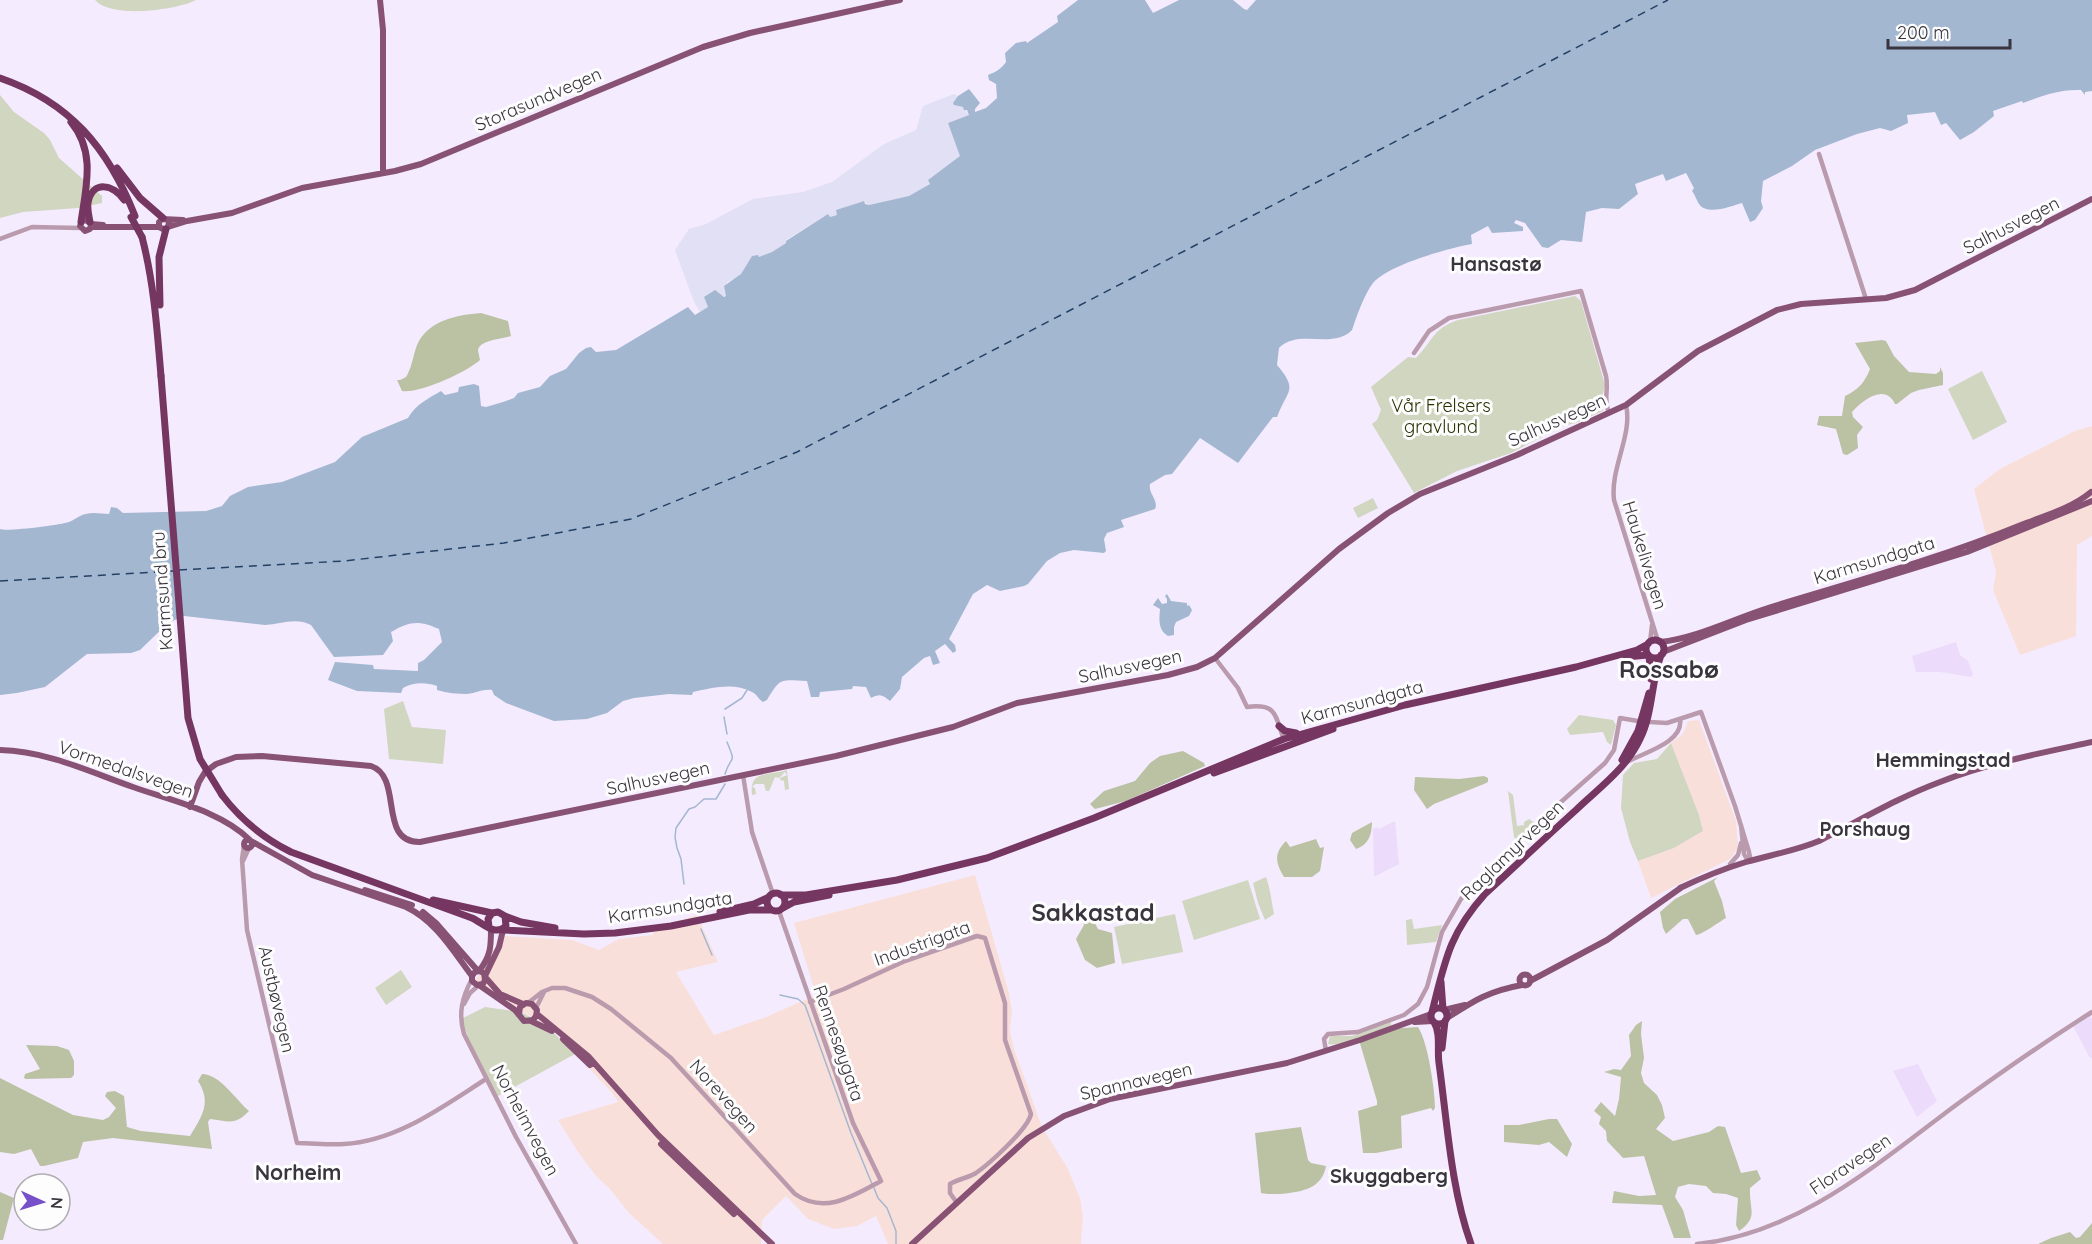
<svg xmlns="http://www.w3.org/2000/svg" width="2092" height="1244" font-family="Quicksand,sans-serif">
<rect width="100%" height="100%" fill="#f5ebfe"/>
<path fill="#f9dfda" d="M2092,426V536L2077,545L2076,636L2020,655L1993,590L1996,572L1974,489L2000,469L2075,431Z
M1699,720L1736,821L1738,848L1730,859L1651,898L1638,861L1674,848L1703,831L1699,815L1671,743L1683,734L1688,721Z
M975,875L1009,993L1012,1012L1010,1031L1014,1049L1042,1127L1067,1167L1080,1198L1083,1216L1081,1244H888L876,1216L857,1226L834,1229L808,1219L786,1196L762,1220L761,1244H663L629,1213L609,1188L596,1176L578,1152L558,1120L618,1102L614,1095L559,1036L547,1026L474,983L502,936L572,940L599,950L619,939L653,935L652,926L667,925L697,915L718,962L676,972L714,1035L766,1017L816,995L794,923Z"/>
<path fill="#e2e0f5" d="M954,94L958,96L954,105L963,107L969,115L948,123L961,156L928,180L930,184L910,196L869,205L863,201L837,210V215L830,217L828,214L786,240L787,242L772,252L759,257L752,256L741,274L735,279L727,282L726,296L704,297L708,307L700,312L694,302L675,250L689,229L706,224L753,199L803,192L832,182L884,144L916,130L923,106Z"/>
<path fill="#ecdbfa" d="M1956,642L1960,655L1968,661L1973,674L1971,677L1940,672H1916L1912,656Z
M1395,821L1399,864L1374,877L1373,829L1377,827L1379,829Z
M2090,1016L2092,1019V1057L2090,1058L2073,1026Z
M1918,1064L1937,1101L1917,1117L1893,1071Z"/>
<path fill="#d0d6c0" d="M95,0H196C177,10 111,19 95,0Z
M0,95L14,112L44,133L50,140L59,158L102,196V203L78,208L23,212L0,218Z
M1575,296L1581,301L1605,385L1602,398L1603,411L1576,423L1563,426L1511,453L1457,471L1414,493L1372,424L1377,420L1381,410L1371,387L1408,357L1416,358C1433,341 1432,329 1458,320Z
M1982,371L2007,422L1973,440L1948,389Z
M1373,498L1378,508L1358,518L1353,508Z
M403,701L412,727L446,730L443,764L389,759L384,709Z
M1579,715L1613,720L1616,725L1611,745L1607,742L1603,732L1570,735L1567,729Z
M1671,743L1699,815L1703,831L1674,848L1638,861L1630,842L1621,808L1623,775L1634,763L1657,759Z
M787,770L789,789L785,790L784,781L780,780V778L787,775L785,772L779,778L775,777L769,791H766L764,784H755L752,787L755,788L756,794L752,795C749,770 768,776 787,770Z
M1508,791L1513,795L1517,826L1524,825V822L1529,819L1535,823L1517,840L1514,837Z
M1266,877C1271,891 1271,900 1274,914L1265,920L1258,903L1253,883Z
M1248,880L1260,919L1194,940L1182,901Z
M1175,914L1183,952L1122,964L1114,927Z
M1412,919L1414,929L1442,925L1436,942L1407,945L1406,920Z
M401,970L412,987L386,1005L375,988Z
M485,1007L521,1012L547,1026L575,1054L496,1097L475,1055L461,1019Z
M1391,1022V1025C1378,1032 1341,1047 1328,1044L1330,1036H1352Z"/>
<path fill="#bbc2a4" d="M481,313L508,321L511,336C503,339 480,340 478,350C478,351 480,359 480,360C467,372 419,394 402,391L397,380H400L406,377C412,367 413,356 417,345C428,320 457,315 481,313Z
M1882,340L1886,341L1894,356L1909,372L1936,374L1940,371V367L1943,373V385L1919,390L1911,393L1897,404H1895C1885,383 1863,400 1852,412L1853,417L1863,427L1857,435L1858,448L1847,455L1843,454L1836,429L1817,425L1819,416H1842L1845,396C1858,390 1865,382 1870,369L1855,343Z
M1183,751L1204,763L1205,766L1126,801L1095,809L1090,804L1104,791L1135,781L1150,763L1160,756Z
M1484,776L1488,778V782L1484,784L1434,804L1427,809L1414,790L1415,777L1459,779Z
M1372,822C1372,835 1368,845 1356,849L1350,840L1352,833Z
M1316,839L1320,848L1324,847L1320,871L1312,877H1284C1275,862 1274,853 1286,841L1290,847Z
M1718,877L1714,881L1722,901L1726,918C1719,922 1703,934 1696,935L1688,919H1683L1666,934L1663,928L1660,912L1675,899Z
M1088,910L1098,929L1112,933L1115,963L1097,968L1085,960L1076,939L1084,925L1081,914Z
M1642,1021L1641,1034L1644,1058L1641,1073L1644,1083L1657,1095L1662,1105L1665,1118L1656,1129L1673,1141L1709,1132L1718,1126L1725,1127L1741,1173L1757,1170L1761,1179L1750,1188C1749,1210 1759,1217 1739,1231L1736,1225L1738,1198L1726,1194L1713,1193L1706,1186L1689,1184L1678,1187L1675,1197L1683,1210L1691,1238H1674L1662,1205L1612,1203L1614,1191L1639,1196L1656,1195L1644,1156L1623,1158L1607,1141L1606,1131L1599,1124L1601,1117L1594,1111L1601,1102L1615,1116L1619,1099L1621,1077L1604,1072L1614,1069L1621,1070L1631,1056L1629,1035L1636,1025Z
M1418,1027C1428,1042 1435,1090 1435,1108L1433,1111L1431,1108L1401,1116L1402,1148L1376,1153H1363L1358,1111L1377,1105V1101L1359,1040L1388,1029Z
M26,1045L57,1046L69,1050L74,1061V1075L71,1078L26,1079L24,1078L25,1074L40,1069Z
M202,1074C220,1074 236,1100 249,1111C235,1126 228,1121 210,1119L208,1122L212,1149L113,1138L83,1142L78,1158L44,1166H40L31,1149L14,1154L0,1152V1078L73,1115L103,1120L109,1117L116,1108L105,1096L107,1092L115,1091L124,1096L127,1127L141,1131L190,1136C202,1116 212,1103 198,1081Z
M1549,1119H1557L1572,1144L1567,1157L1549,1142L1539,1145L1504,1142V1125H1519Z
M1301,1127L1308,1160L1311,1163L1326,1166C1325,1172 1322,1179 1317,1183C1308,1193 1274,1196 1261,1193L1255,1133Z
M0,1192L14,1198L3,1240H0Z
M2092,1223V1244H2038L2051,1238L2070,1232L2076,1238L2080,1237Z"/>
<path fill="#a4b7d1" d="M1078,0H1145L1153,13L1179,0H1233L1244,9L1247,10L1256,0H2092V91L2085,92V95L2081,90C2059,89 2042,96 2023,103L2022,101L1993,111L1994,116L1974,132L1960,140L1946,123L1941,125L1935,112L1907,115L1908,123L1891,131L1880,128L1857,134L1815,150L1792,166L1763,181L1761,201L1763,208L1755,220L1750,222L1742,203C1732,206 1707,216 1699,204C1697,201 1695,195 1692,191L1694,188L1686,173L1666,181L1663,174L1635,184L1638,194L1619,209L1602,208L1586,212L1582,242L1561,240L1548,248L1542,247L1525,223L1516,220L1514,223L1523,227V231L1492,233L1488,226L1471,235L1472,244C1449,248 1388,265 1373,283C1364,295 1357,315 1352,330C1333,350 1299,328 1279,348L1277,365C1299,391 1287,390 1277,417H1273L1238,463L1200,438L1172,474L1165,475L1150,484C1148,494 1159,500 1155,509L1121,520L1124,527L1107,533L1104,539L1106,551L1104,553L1074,550L1060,553L1047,561L1028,584L1024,586L1000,591L987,585L973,594L949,639L955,645L956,651L953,653L945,644L935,651L940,663L933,665L930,656L924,658L902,677L900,689L890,701C883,695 880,693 871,698L866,687L853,686L852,689L820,692L819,697H811L807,681C780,680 781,677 767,700L763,702C758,699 757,694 752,692C734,682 712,688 693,692L692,695L669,694L634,698L623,701L607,713L587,719L554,721L506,703L494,695L492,690C482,689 477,693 467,694C458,694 447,693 437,690V686C426,682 412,682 403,688L401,693L357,691L328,680L335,662L373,665L374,669L418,671V663L424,660L442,642L439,629C419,620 410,621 391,632L393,641L383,655L334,657L311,625C296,617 280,624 265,625L184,616L168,623L140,650L131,653L87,654L45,687L17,693L0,695V529C6,532 60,525 69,522C75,520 79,515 86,514C93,512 102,514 109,514L111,507L117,508L123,513L206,511L222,506L230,496L248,487L282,482L335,462L362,437L408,418C415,405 429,398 441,391L445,395L458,392L459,387L474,384L479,386L481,406L486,407L503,402L514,398L518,393L540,387L550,376L566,369L579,353L586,348L591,347L596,352L616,350L688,307L695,315L708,307L704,297L715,290L724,297L726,296L724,286L741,274L752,256L758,255L759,257L772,252L786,243V241L828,214L830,217L837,215L836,210L864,201L865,204L869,205L909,196L930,184L928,180L960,156L948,123L969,115L967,110H964L963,107L954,105L953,103L958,96L969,89L980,103L975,109V112L986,108L997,98L996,84L989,80L988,75C996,72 1001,69 1006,62L1005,53L1016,43L1026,41L1027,43L1058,22L1057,16Z
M1167,594L1171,601L1187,603V606L1189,605L1192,610L1189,616L1176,622L1174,627V635L1168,636C1158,630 1159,620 1160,609L1153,605L1158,598L1162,604L1167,603V599L1165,596Z"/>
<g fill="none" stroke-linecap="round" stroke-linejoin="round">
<path stroke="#a4b7d1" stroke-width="1.5" d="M725,709L742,698L747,690
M724,717L727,734
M725,774C731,754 737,766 727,742
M684,884L681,859L677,848L675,837L676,828L689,809L695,807L704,799H716L725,784
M701,929L712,955
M780,995L798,999L805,1005L851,1133L872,1184
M874,1188L878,1198L887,1208L896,1231V1244"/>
<path stroke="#234165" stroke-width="1.5" stroke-dasharray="8 6" stroke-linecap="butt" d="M179,570L344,561L504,543L631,519L797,452L1668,0
M0,581L174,571"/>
<path stroke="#ba9aad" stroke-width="4.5" d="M1819,154L1866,299
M0,239L32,227L80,228
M1414,353L1429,331L1449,318L1581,291L1606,376C1609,390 1603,399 1609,413
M1626,405C1633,435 1610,468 1614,500L1658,641
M1650,642L1652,625
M1215,658L1238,688L1247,707C1277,703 1275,715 1284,740
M1650,722L1667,723L1701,712L1735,806L1749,852L1750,857L1748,861L1744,854L1741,825
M1627,762C1642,753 1684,743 1680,719
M743,775L752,832L773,894
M244,845L242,859L247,930L297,1143C313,1143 328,1145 344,1144C397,1141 442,1107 486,1079
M243,861L249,848
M1730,864L1738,855L1741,843
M472,979C462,997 458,1014 464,1034L516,1137L576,1244
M810,1002L844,989L905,961L977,936L985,938L1005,1003V1040L1031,1114C1028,1129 989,1164 976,1173C968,1178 958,1179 950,1184V1193L957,1203
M528,1003L542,992L552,988H565L592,997L611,1009L671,1058L795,1194C825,1215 853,1196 881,1181L853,1123L779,911
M464,1004L470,993L479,985
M536,1008L544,992
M1326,1051L1324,1039L1328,1034L1358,1032L1404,1015L1418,1004L1427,987L1442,932L1461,899L1472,886L1544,817L1605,763L1614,750L1620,718L1638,721
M1697,1244C1798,1234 1878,1163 1956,1105C2000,1073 2046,1041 2092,1012"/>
<path stroke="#885275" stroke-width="6" d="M380,0L383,30V173
M168,220L169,224L167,228L163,229L159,227V222L162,219L183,220
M91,224L90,229L85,231L80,226L82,221L86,220L91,224L103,225
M91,227H159
M168,227L187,221L232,213L302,188L395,171L421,164L703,47L750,33L900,0
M1660,642C1697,638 1733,619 1768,608C1853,582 1938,559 2021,525C2044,516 2072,508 2091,492
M1663,652L1746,620L1967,552L2092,501
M0,750C47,751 90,772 133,787C172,801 221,811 250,840
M190,807L199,782L205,772L216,764L236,757L262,756L371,766C404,777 377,843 420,842L836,756L953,727L1017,703L1168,675L1197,667L1215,658L1339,549L1388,513L1420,494L1517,455L1626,405L1698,351L1777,310L1801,304L1886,298L1915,290L2092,199
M244 844a4 4 0 1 1 8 0a4 4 0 1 1-8 0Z
M251,841L312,875L406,907C436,921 453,951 472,976
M1680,888C1701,878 1723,869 1746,862C1770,855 1795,851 1819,841C1859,821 1897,798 1940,782C1988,763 2041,753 2092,742
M365,890L412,905
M423,912L436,923L478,971
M479,971L484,973L485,980L483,984L477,985L472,981V976L475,972L479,971C491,956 491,946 491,929
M1519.5 980a5.5 5.5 0 1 1 11 0a5.5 5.5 0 1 1-11 0Z
M485,976L499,947L503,930
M486,978L500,994L523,1004
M1530,981L1607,940L1682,887
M479,985L515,1010L524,1021L533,1020L536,1016L537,1010L532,1004L526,1003L520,1007L519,1015
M1444,1010L1465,1005
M537,1014L588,1056L658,1135L772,1244
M1447,1018C1475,1000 1489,991 1522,985
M531,1021L552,1031
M1415,1022L1433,1021
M563,1039L590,1065
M661,1144L734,1214
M912,1244L1028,1138L1064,1116L1110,1099L1287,1063L1360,1040L1431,1014"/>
<path stroke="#753761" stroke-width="7" d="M0,78C70,102 108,148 135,216
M71,122C96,152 86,187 81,222
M117,168L140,198L163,218
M90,222C89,216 87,209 88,203C92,180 114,184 124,200
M142,237C154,283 157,329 161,376
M160,305L159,257L166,229
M1646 649a9 9 0 1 1 18 0a9 9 0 1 1-18 0Z
M1649,656L1651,679
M1626,657L1648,655
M1279,726L1285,731L1296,733
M1622,760L1638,731L1649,693
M1214,773L1333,729
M222,795C241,820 263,838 291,852L472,918C483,923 495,937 506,926L505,916L498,912L492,913L488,919L489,927
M767 902a9 9 0 1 1 18 0a9 9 0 1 1-18 0Z
M781,895H806L897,880L987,858L1094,818L1284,739L1405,705L1576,667L1637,650L1648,644
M433,900L492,913
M783,908L794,902L829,895
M720,912L754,904L769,897
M505,916L521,922L555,928
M503,930L584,934L615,933L671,926L749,910H770
M1441,982L1443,1009
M1431 1016a8 8 0 1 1 16 0a8 8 0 1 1-16 0Z
M1432,1012C1445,961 1449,934 1485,894C1515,866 1545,838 1576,810C1599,788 1626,769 1640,739C1653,713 1651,682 1661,655
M1434,1022C1441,1034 1437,1050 1439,1063C1447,1121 1451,1189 1471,1244
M1442,1048L1445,1021"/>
<path stroke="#753761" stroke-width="7" d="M131,217L142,237
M161,376L188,718L200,759L222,795"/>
</g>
<g text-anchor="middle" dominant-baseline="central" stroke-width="6" stroke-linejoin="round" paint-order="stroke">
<g font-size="18" fill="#39343d" stroke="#fdfdfd">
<text transform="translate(538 99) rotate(-23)">Storasundvegen</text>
<text transform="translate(2011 225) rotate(-27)">Salhusvegen</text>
<text transform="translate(1557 420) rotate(-24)">Salhusvegen</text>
<text transform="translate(1645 555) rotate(73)">Haukelivegen</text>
<text transform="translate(1874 560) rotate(-17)">Karmsundgata</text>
<text transform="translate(162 591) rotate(-94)">Karmsund bru</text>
<text transform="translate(1130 666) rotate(-12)">Salhusvegen</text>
<text transform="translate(1362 702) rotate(-15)">Karmsundgata</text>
<text transform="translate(126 769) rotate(19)">Vormedalsvegen</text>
<text transform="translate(658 778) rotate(-12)">Salhusvegen</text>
<text transform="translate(1512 850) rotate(-44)">Raglamyrvegen</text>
<text transform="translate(670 907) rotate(-9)">Karmsundgata</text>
<text transform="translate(922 943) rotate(-20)">Industrigata</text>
<text transform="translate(277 999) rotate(77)">Austbøvegen</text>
<text transform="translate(839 1043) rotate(71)">Rennesøygata</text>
<text transform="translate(1136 1081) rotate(-13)">Spannavegen</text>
<text transform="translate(724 1096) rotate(48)">Norevegen</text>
<text transform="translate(526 1120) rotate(62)">Norheimvegen</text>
<text transform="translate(1850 1164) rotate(-34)">Floravegen</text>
</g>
<g font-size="18" fill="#293100" stroke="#fdfdfd">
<text x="1441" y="405">Vår Frelsers<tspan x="1441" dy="21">gravlund</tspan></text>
</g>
<g font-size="20" font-weight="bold" fill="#39343d" stroke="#fdfdfd">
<text x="1496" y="263">Hansastø</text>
<text x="1943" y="759">Hemmingstad</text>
<text x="1865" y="828">Porshaug</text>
<text x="1389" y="1175">Skuggaberg</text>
</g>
<g font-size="21" font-weight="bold" fill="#39343d" stroke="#fdfdfd">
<text x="298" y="1172">Norheim</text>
</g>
<g font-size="24" font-weight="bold" fill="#39343d" stroke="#fdfdfd">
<text x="1669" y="669">Rossabø</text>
<text x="1093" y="912">Sakkastad</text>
</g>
</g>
<g transform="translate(42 1202) rotate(94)"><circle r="28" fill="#fdfdfd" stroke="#afadb0" stroke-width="1.5"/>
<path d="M0-4.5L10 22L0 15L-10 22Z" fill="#7650c9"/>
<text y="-9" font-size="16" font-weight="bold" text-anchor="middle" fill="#39343d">N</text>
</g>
<path d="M1888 39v9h122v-9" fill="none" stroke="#39343d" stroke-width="3"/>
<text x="1897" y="39" font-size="18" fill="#39343d" stroke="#fdfdfd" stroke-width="4.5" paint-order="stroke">200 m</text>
</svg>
